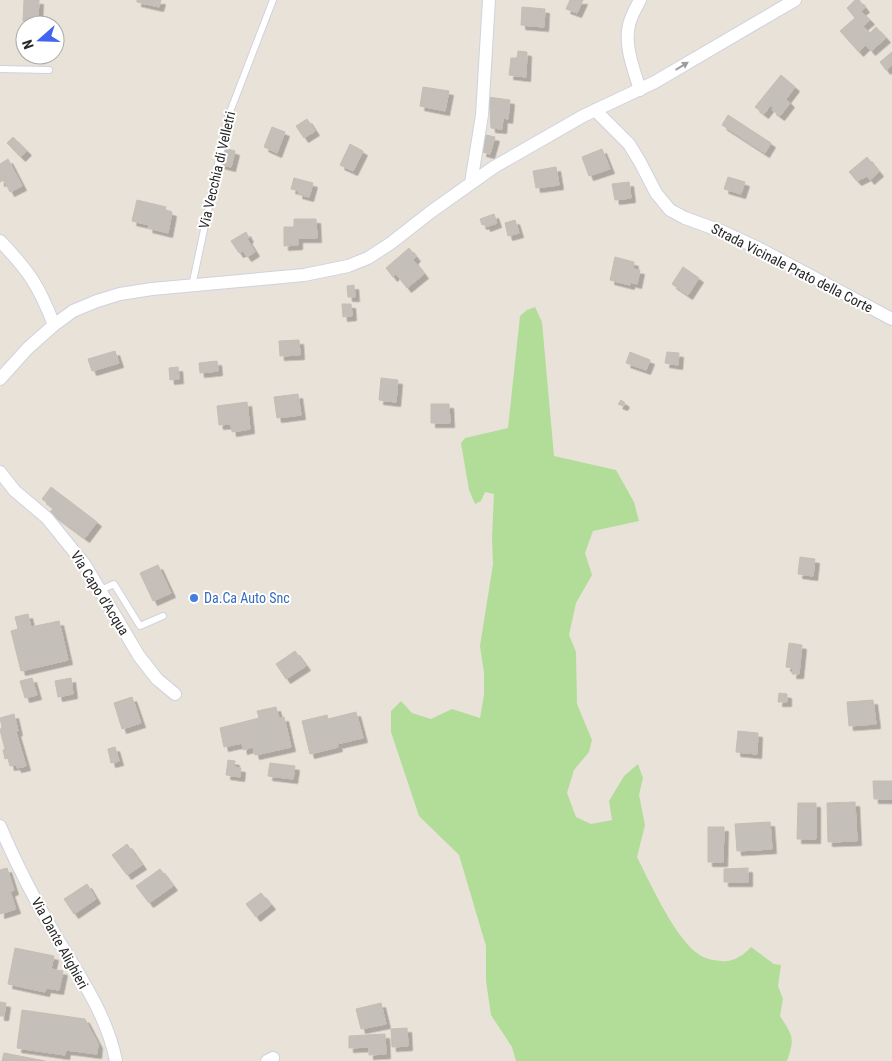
<svg xmlns="http://www.w3.org/2000/svg" width="892" height="1061" font-family="'Roboto Condensed',sans-serif">
<defs>
<filter id="shadow"><feDropShadow dx="4.5" dy="4.5" stdDeviation="0" flood-color="#0004"/></filter>
</defs>
<rect width="100%" height="100%" fill="#e9e2d9"/>
<path fill="#b1dd99" d="M535,307L542,322L554,456L616,470L634,502L639,521L593,531L585,553L592,575L576,603L569,635L576,652L577,704L592,740L589,752L574,770L567,793L576,817L591,824L612,820L609,801L624,776L638,764L643,778L639,795L645,825L637,857C650,882 679,949 706,958C710,960 716,960 721,961C732,963 744,955 751,947L774,964L781,965L778,986L783,999L780,1016C793,1036 795,1038 787,1061H516L512,1047L491,1015L486,981V946L459,855L419,816L391,732V711L401,701L412,713L431,719L452,709L480,718L484,695V673L480,646L493,564L492,537L494,494L485,492L481,501L475,504L469,490L461,443L465,438L508,428L520,316L527,310Z"/>
<path fill="#c4bfb9" stroke="#c4beb4" filter="url(#shadow)" d="M24,0H39L38,19L52,20L51,25H26V21H23Z
M137,0H161L159,7L137,2Z
M570,0H583L577,13L566,9Z
M855,0H859L865,8L861,11L870,20L863,26L870,33L876,27L886,38L871,51L866,45L859,52L840,31L855,18L847,8Z
M522,7L545,9L544,27L521,25Z
M518,51L527,52L526,77L509,75L511,58H517Z
M892,52V65L886,70L880,62Z
M781,75L795,87L786,99L790,103L780,116L772,110L773,108L771,105L764,114L755,107Z
M423,87L449,91L445,111L420,106Z
M488,97L510,100L508,119L503,118L502,129L491,128L490,108H487Z
M728,115L771,143L765,153L722,125Z
M307,119L315,131L304,138L296,126Z
M272,127L285,132L277,153L264,147Z
M486,135L495,137L490,154L482,152L484,146L480,145L482,138H485Z
M13,137L27,151L21,157L7,143Z
M350,144L363,151L353,171L340,165Z
M224,148L235,151L231,167L219,164Z
M602,149L610,169L589,176L582,157Z
M867,157L879,172L870,180L867,176L857,181L849,172Z
M8,159L22,186L10,192L4,180L0,182V164Z
M556,167L559,185L536,188L533,171Z
M728,177L745,182L741,194L724,189Z
M294,178L313,183L309,197L298,194L299,191L291,189Z
M629,182L631,198L615,200L612,184Z
M137,200L166,207L165,210L172,212L168,233L148,228L149,225L132,221Z
M494,214L497,223L486,227L485,224L482,225L480,219Z
M294,219H316L317,238H298V245L284,246V227H294Z
M515,220L519,233L508,236L505,223Z
M246,232L249,238L247,239L255,252L247,257L243,251L239,253L231,241Z
M409,248L416,257L413,260L424,274L407,288L396,274L393,277L386,268Z
M615,257L634,262L633,269L640,270L637,284L630,282V285L610,280Z
M683,267L699,278L688,295L672,284Z
M354,285L355,297H348L347,286Z
M342,304H351L352,316L343,317Z
M299,340L300,355L280,356L279,341Z
M115,351L119,363L92,371L88,359Z
M630,352L650,360L646,370L626,363Z
M667,352L679,353L678,365L665,363Z
M217,361L218,371L200,373L199,363Z
M178,367L179,379L170,380L169,368Z
M381,378L398,380L396,402L379,400Z
M298,394L301,415L277,418L274,397Z
M621,400L625,403L623,406L618,404Z
M247,402L250,429L232,432L231,424L219,425L217,406Z
M431,404H449L450,423H431Z
M51,487L97,522L85,538L50,512L54,508L42,499Z
M800,557L815,559L813,576L798,574Z
M158,565L171,593L153,601L140,573Z
M28,614L31,627L59,621L68,660L21,671L11,631L18,629L15,617Z
M789,643L802,645L799,674H792L793,668L786,667Z
M295,651L306,666L286,679L276,664Z
M32,678L37,695L25,698L20,681Z
M71,678L73,694L58,697L55,681Z
M779,693L787,694V702H778Z
M132,697L141,723L122,729L114,703Z
M873,700L876,724L849,726L847,702Z
M276,707L279,718L284,717L291,747L255,755L253,747L243,750L242,743L224,747L220,728L259,718L257,711Z
M356,712L363,738L337,744L338,747L310,754L302,721L327,715L328,719Z
M14,714L18,731L16,732L26,766L17,768L16,765L10,766L8,758L5,759L3,750L5,749L0,730L2,727L0,718Z
M738,731L758,733L757,754L736,752Z
M115,747L119,761L111,763L108,749Z
M228,760L235,761L234,767L241,768L240,777L226,775Z
M270,763L295,766L293,779L268,776Z
M873,781H892V799H874Z
M855,802L857,841L828,842L827,803Z
M798,803H816V839H797Z
M770,822L772,849L737,851L735,824Z
M708,827H724L723,862H708Z
M127,844L142,865L127,875L112,855Z
M7,868L14,890L10,892L16,909L0,914V870Z
M748,868V882H724V869Z
M160,869L173,886L149,903L136,886Z
M87,884L96,899L74,914L64,899Z
M261,893L271,905L256,917L246,904Z
M15,948L54,956L51,969L63,971L59,990L46,988L45,992L8,984Z
M0,1002L6,1003L4,1016H0Z
M381,1003L386,1024L361,1029L356,1009Z
M22,1010L85,1019L98,1044L97,1054L66,1050L65,1055L17,1048Z
M407,1028L408,1046L392,1047L391,1029Z
M385,1034L386,1054L369,1055V1047L349,1048V1036Z
M4,1053L45,1061H2Z"/>
<g fill="none" stroke-linecap="round" stroke-linejoin="round">
<g stroke="#cfd2df" stroke-width="8">
<path id="service" d="M0,69L49,70
M192,286L228,117L273,0
M101,590L114,584L140,626L163,616"/>
</g>
<g stroke="#cfd2df" stroke-width="14">
<path id="minor" d="M640,0C636,8 631,16 629,25C624,46 634,70 640,90
M595,110L629,144L640,162L656,193L670,210L685,218L721,231L758,248L892,319
M471,183L482,115L489,0
M0,241C29,271 39,286 54,325
M0,379L28,348L54,325L73,311L97,301L120,294L152,289L304,275L348,266L368,258L391,243L432,211L494,167L583,116L655,82L795,0
M0,472L15,491L47,518L85,565L139,656L157,679L175,694
M0,826C16,864 36,902 57,938C80,977 107,1015 116,1061
M267,1061L273,1058"/>
</g>
<use href="#service" stroke="#fff" stroke-width="6"/>
<use href="#minor" stroke="#fff" stroke-width="12"/>
</g>
<defs><path id="oneway-solid" d="M-6-.8H1V-3.2L6.5 0L1 3.2V.8H-6Z" transform="scale(1.25)"/></defs>
<use fill="#9e9e9e" href="#oneway-solid" transform="translate(682 66) rotate(-31)"/>
<circle fill="#3f7fe0" stroke="#fff" stroke-width="2" cx="194" cy="598" r="5"/>
<g text-anchor="middle" dominant-baseline="central" stroke-width="4" stroke-linejoin="round" paint-order="stroke">
<g font-size="14" fill="#272727" stroke="#fff">
<text transform="translate(217 170) rotate(-77)">Via Vecchia di Velletri</text>
<text transform="translate(792 268) rotate(27)">Strada Vicinale Prato della Corte</text>
<text transform="translate(100 593) rotate(58)">Via Capo d'Acqua</text>
<text transform="translate(60 943) rotate(61)">Via Dante Alighieri</text>
</g>
<g font-size="14" fill="#366cbe" stroke="#fff" text-anchor="start">
<text x="204" y="598">Da.Ca Auto Snc</text>
</g>
</g>
<g transform="translate(40 40) rotate(250)"><circle r="24" fill="#ffffff" stroke="#a9a9a9"/>
<path d="M0-4L9 19L0 12L-9 19Z" fill="#4265ed"/>
<text y="-8" font-size="14" font-weight="bold" text-anchor="middle" fill="#272727">N</text>
</g>
</svg>
